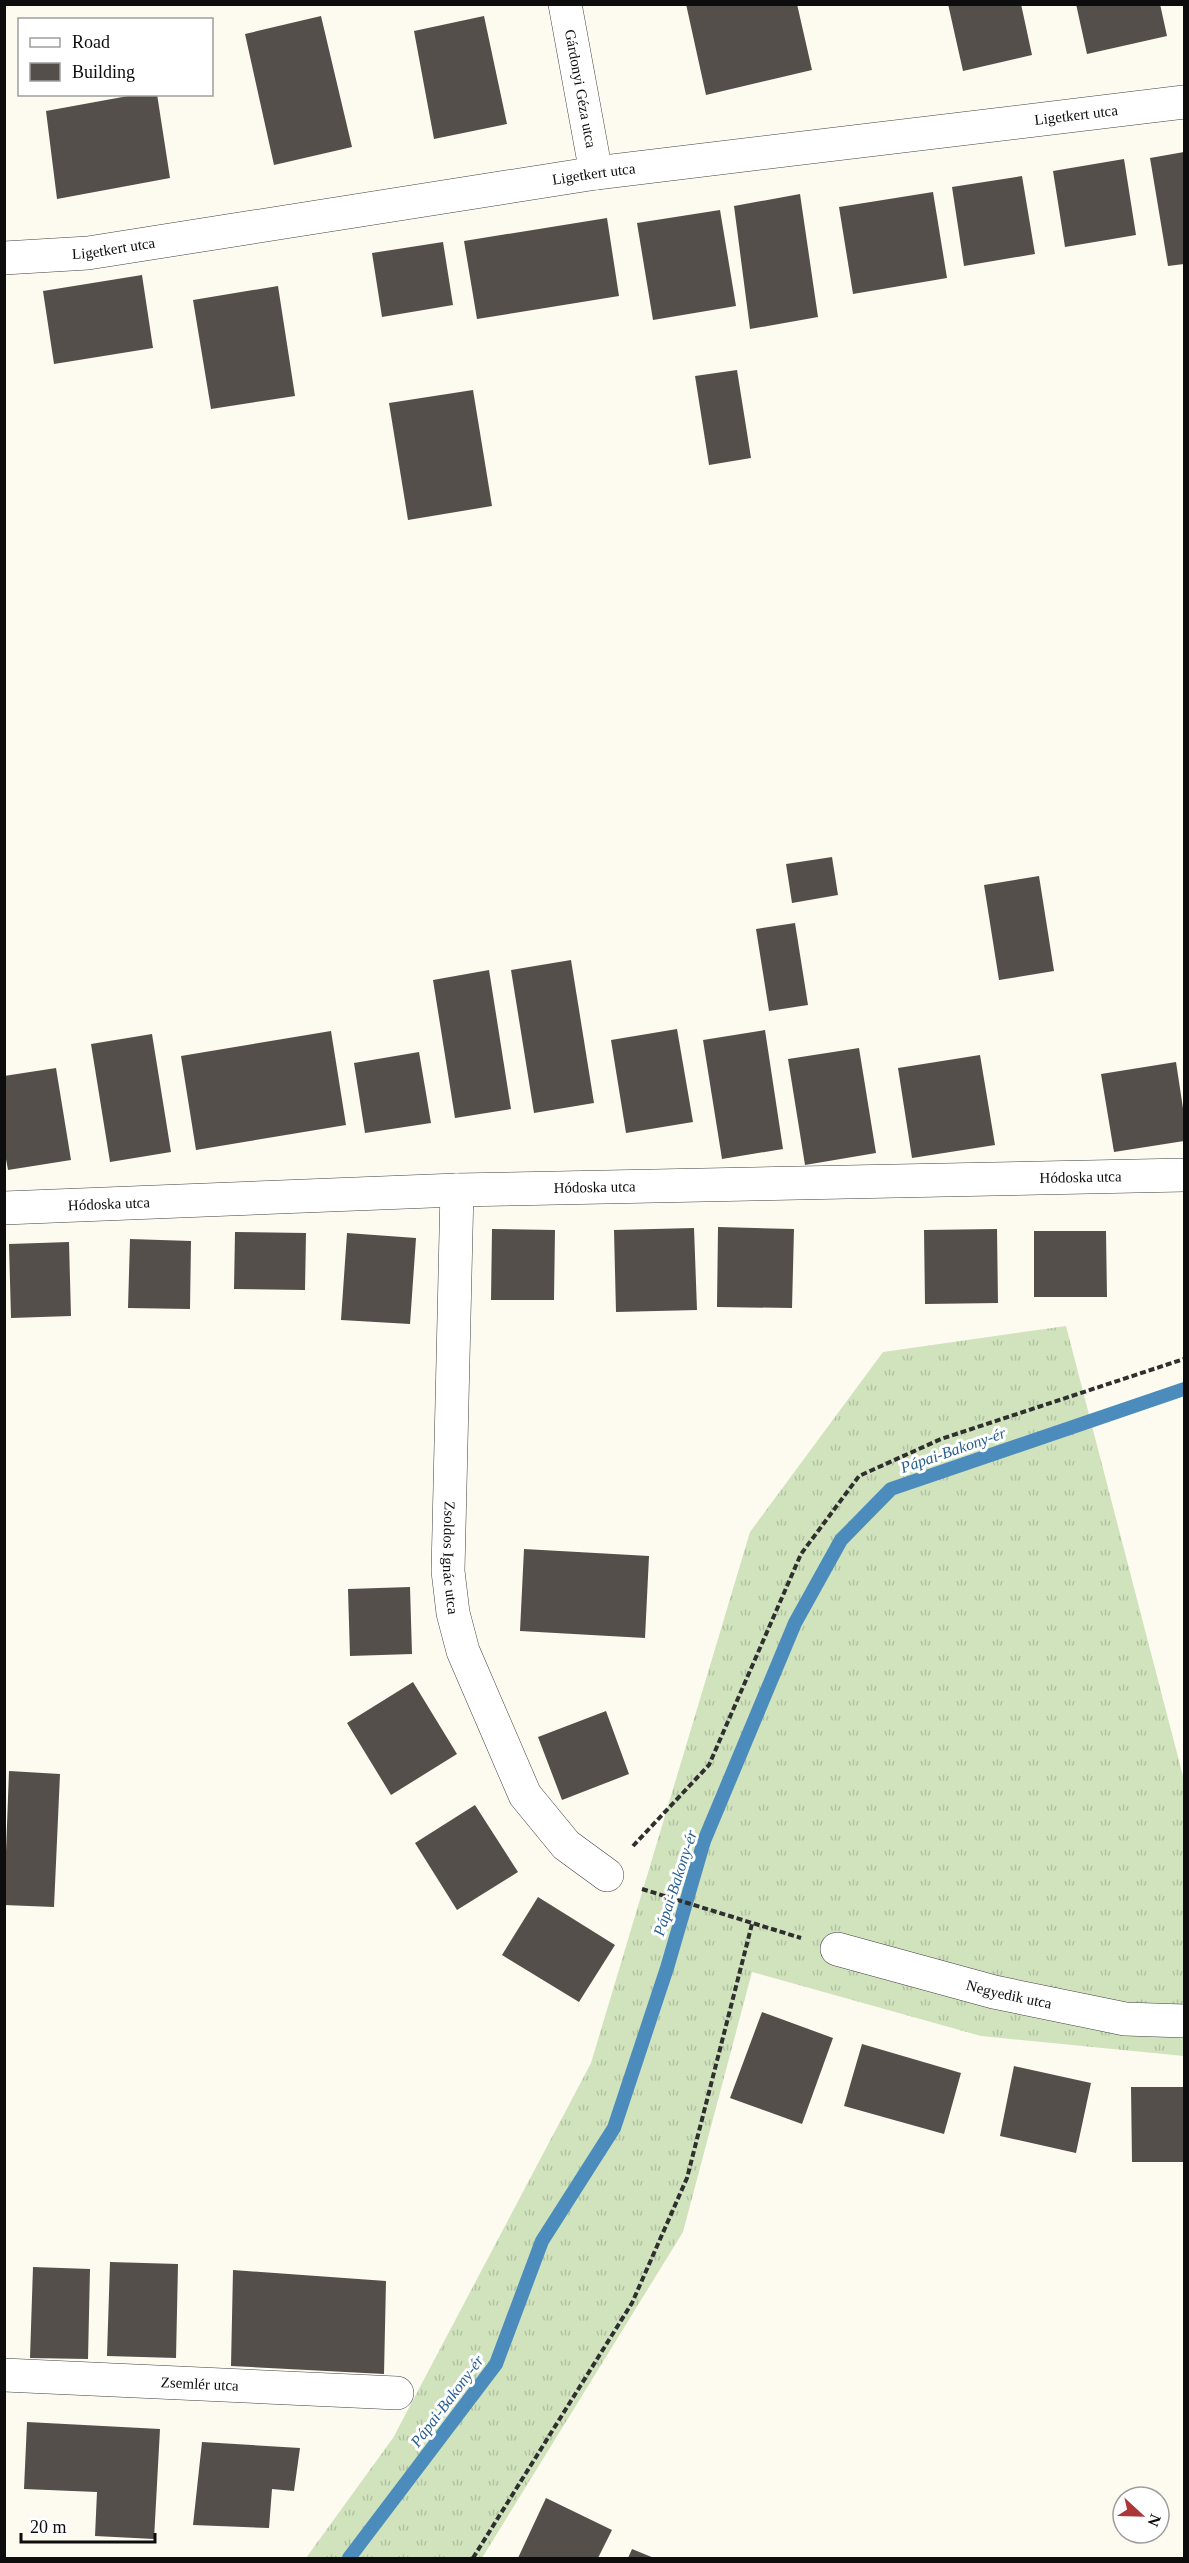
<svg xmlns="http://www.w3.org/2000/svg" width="1189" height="2563" font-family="'Times New Roman',serif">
<defs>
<pattern id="grass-tufts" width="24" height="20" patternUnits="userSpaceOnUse" patternTransform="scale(1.5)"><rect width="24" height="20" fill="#d0e3bd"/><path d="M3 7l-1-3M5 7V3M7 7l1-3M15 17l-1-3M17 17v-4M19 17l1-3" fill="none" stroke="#b1c2a1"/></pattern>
</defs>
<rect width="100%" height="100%" fill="#fdfbf0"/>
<path fill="url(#grass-tufts)" d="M1066,1326L1184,1780V2056L981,2036L752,1972L683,2232L482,2558H306L393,2438L591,2063L750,1532L883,1352Z"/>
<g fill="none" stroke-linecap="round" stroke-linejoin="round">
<path stroke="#4b8cbc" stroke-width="14" d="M349,2558L496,2364L542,2241L614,2128L667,1968L704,1841L795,1623L841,1540L891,1489L1184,1389"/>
</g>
<path fill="#554f4b" d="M686,4H797L812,70L706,95Z
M948,4H1021L1032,55L963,71Z
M1076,4H1160L1167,36L1087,54Z
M321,16L352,147L274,165L245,34Z
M484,16L507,124L434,139L414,31Z
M139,94H157L170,178L57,199L46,111Z
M1184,152V264L1168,266L1150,158Z
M1124,159L1136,235L1065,247L1053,171Z
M1022,176L1035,254L964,266L952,187Z
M933,192L947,278L853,294L839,207Z
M800,194L818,317L750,329L734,206Z
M720,210L736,306L653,320L637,223Z
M607,218L619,296L477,319L464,241Z
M443,242L453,305L382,317L372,253Z
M142,275L153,348L54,364L43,291Z
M278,286L295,396L211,409L193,300Z
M737,370L751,458L709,465L695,376Z
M473,390L492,506L408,520L389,403Z
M832,857L838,895L792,903L786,864Z
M1039,876L1054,971L999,980L984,885Z
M795,923L808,1005L769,1011L756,929Z
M571,960L594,1103L534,1113L511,970Z
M489,970L511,1109L455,1118L433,980Z
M677,1029L693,1122L626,1133L611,1040Z
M765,1030L783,1149L722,1159L703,1040Z
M331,1031L346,1125L196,1150L181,1056Z
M152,1034L171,1152L110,1162L91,1044Z
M859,1048L876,1153L805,1165L788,1059Z
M419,1052L431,1123L365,1133L354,1063Z
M980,1055L995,1145L912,1158L898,1068Z
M1176,1062L1184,1115V1141L1114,1152L1101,1074Z
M56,1068L71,1160L8,1170L4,1148V1076Z
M718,1227L794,1229L792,1308L717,1307Z
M694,1228L697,1310L616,1312L614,1230Z
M492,1229L555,1230L554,1300H491Z
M997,1229L998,1303L925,1304L924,1230Z
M1034,1231H1106L1107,1297H1034Z
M235,1232L306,1233L305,1290L234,1289Z
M347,1233L416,1238L410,1324L341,1320Z
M130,1239L191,1241L190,1309L128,1308Z
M69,1242L71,1316L11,1318L9,1244Z
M524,1549L649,1556L645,1638L520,1631Z
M410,1587L412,1654L350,1656L348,1589Z
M413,1682L457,1754L391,1795L347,1723Z
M606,1711L629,1774L562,1800L538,1737Z
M9,1771L60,1774L54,1907L4,1905Z
M475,1805L518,1872L457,1910L415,1843Z
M538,1897L615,1945L579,2002L502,1955Z
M762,2012L833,2038L802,2124L730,2098Z
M862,2044L961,2073L944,2134L844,2106Z
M1014,2066L1091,2083L1076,2153L1000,2136Z
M1131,2087H1184V2162H1132Z
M110,2262L178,2264L176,2358L107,2356Z
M33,2267L90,2269L88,2359L30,2358Z
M233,2270L386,2281L384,2374L231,2366Z
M27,2422L160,2429L154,2539L95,2536L97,2492L24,2489Z
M202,2442L300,2448L294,2491L272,2489L269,2528L193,2525Z
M546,2498L612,2530L598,2558H518Z
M632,2549L654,2558H628Z"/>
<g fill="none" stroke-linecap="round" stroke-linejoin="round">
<g stroke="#404040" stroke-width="34">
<g id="street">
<path id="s1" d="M565,4L596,173"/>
<path id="s2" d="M4,258L88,253L596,173L1184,102"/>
<path id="s3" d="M457,1190L448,1571L453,1613L463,1651L525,1795L566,1845L607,1875"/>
<path id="s4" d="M4,1208L457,1190L1184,1175"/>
<path id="s5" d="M837,1949L994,1992L1125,2019L1184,2021"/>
<path id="s6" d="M4,2375L397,2393"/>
</g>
</g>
<path stroke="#2f2f2f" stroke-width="4" stroke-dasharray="6 3" stroke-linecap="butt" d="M633,1846L709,1765L801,1554L859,1476L941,1439L1184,1359
M642,1889L801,1938
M473,2558L632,2303L687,2178L752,1924"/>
<use href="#street" stroke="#fff" stroke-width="33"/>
</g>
<g text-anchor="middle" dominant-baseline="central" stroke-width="6" stroke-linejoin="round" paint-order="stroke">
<g font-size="15" fill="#0d0d0d" stroke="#fff">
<text stroke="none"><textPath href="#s1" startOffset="86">Gárdonyi Géza utca</textPath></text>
<text stroke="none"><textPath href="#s2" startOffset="1082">Ligetkert utca</textPath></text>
<text stroke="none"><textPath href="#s2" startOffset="596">Ligetkert utca</textPath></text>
<text stroke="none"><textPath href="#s2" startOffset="110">Ligetkert utca</textPath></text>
<text stroke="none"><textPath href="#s4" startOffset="1077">Hódoska utca</textPath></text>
<text stroke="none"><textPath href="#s4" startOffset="591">Hódoska utca</textPath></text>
<text stroke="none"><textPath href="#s4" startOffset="105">Hódoska utca</textPath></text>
<text stroke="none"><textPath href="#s3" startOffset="368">Zsoldos Ignác utca</textPath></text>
<text stroke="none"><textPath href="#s5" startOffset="178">Negyedik utca</textPath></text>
<text stroke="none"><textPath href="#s6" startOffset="196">Zsemlér utca</textPath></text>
</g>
<g font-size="16" font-style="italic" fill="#265f8f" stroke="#fff">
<text transform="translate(953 1450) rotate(-19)">Pápai-Bakony-ér</text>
<text transform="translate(675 1883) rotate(-72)">Pápai-Bakony-ér</text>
<text transform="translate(447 2401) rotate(-53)">Pápai-Bakony-ér</text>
</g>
</g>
<rect width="1189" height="2563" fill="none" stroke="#0d0d0d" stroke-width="12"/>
<rect x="18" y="18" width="195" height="78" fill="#ffffff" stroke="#9e9e9e" stroke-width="1.5"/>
<rect x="30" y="38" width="30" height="9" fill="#ffffff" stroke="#9e9e9e" stroke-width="1.5"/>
<text x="72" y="48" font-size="18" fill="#0d0d0d">Road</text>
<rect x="30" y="63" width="30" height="18" fill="#554f4b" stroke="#9e9e9e" stroke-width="1.5"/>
<text x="72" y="78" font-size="18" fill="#0d0d0d">Building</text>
<g transform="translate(1141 2515) rotate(112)"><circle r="28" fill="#ffffff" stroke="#9e9e9e" stroke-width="1.5"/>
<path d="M0-4.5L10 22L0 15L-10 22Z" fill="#ac3739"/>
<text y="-9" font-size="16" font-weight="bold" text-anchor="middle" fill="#0d0d0d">N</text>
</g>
<path d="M21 2533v9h134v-9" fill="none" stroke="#0d0d0d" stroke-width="3"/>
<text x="30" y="2533" font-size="18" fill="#0d0d0d" stroke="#ffffff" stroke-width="4.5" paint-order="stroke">20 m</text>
</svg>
